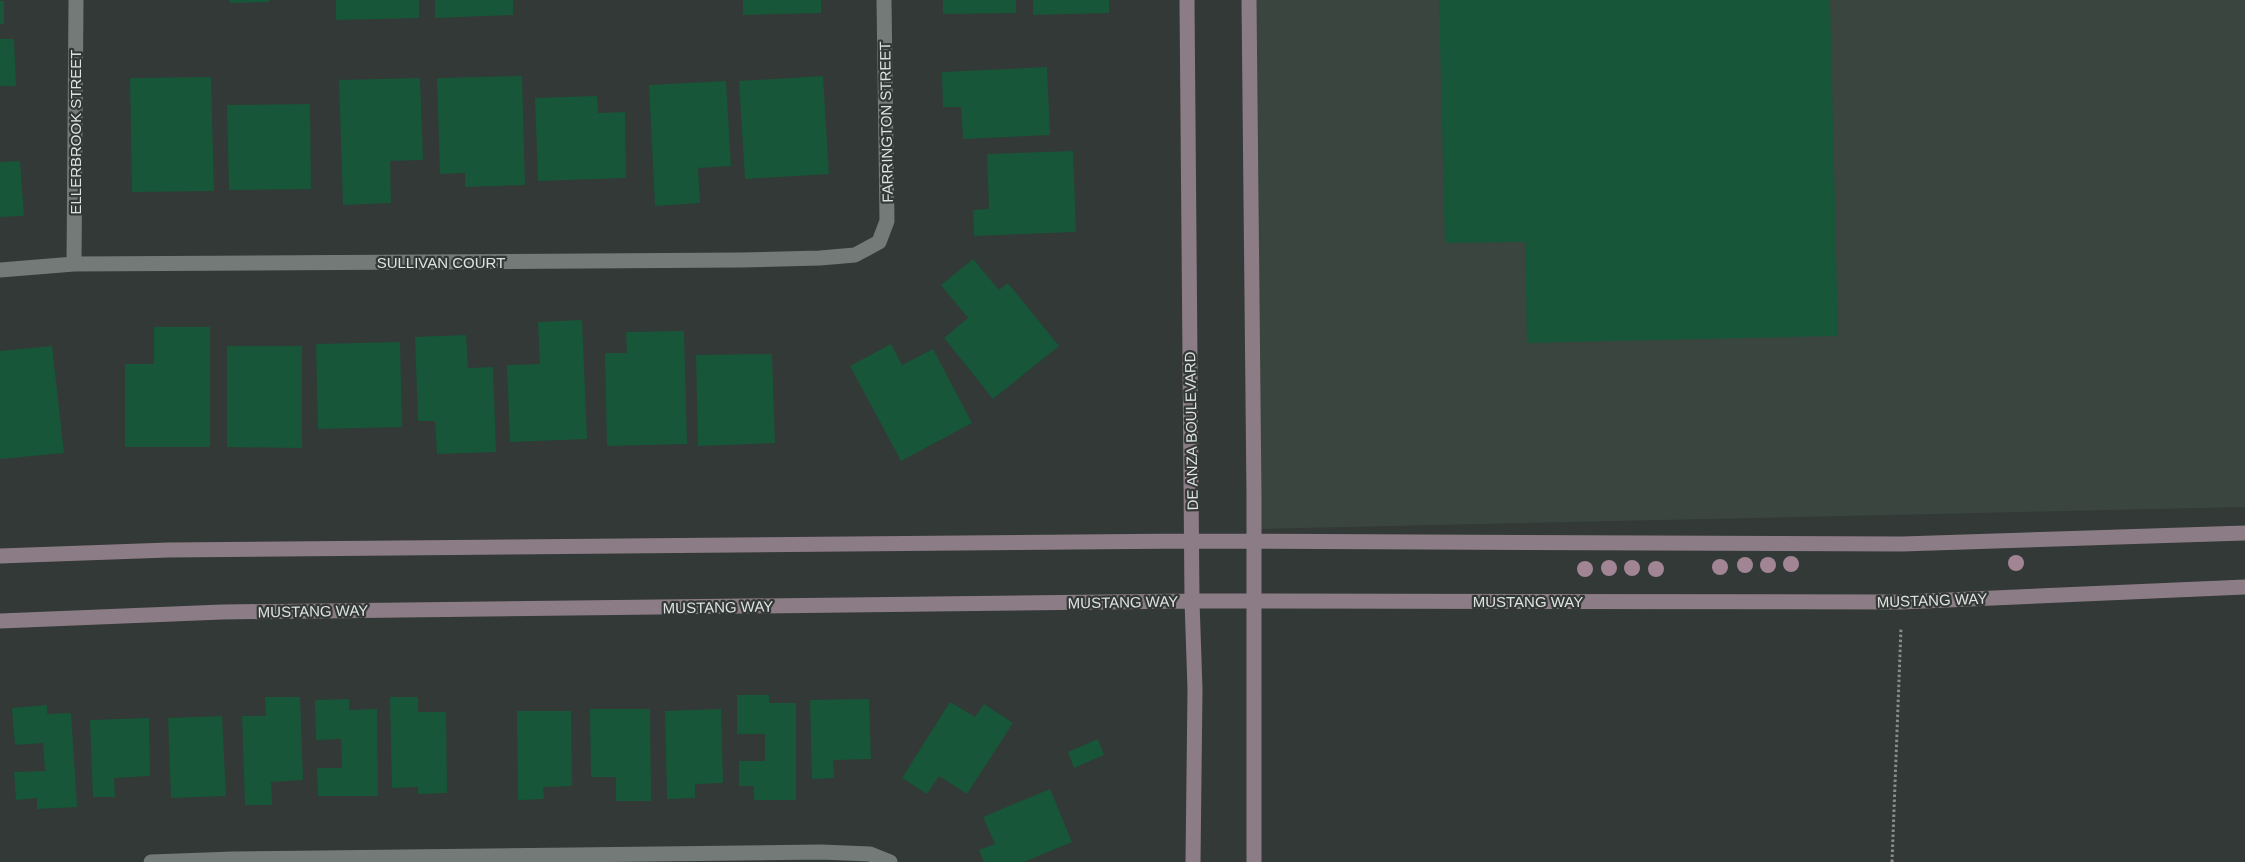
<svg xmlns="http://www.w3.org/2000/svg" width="2245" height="862" font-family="Helvetica,sans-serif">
<rect width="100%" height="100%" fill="#333936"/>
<path fill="#39453e" d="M1255,0H2245V507L1260,529Z"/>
<path fill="#175639" d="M230,0H269V2L230,3Z
M336,0H419V18L336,20Z
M435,0H513V15L435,18Z
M743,0H821V13L743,15Z
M943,0H1016V13L943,14Z
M1033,0H1109V13L1033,15Z
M1439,0H1830L1838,336L1527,343L1525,242L1445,243Z
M0,1H4V24H0Z
M0,39H14L16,86H0Z
M1047,67L1050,135L963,139L961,107H943L942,72Z
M522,76L525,185L465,187V173L440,174L437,78Z
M823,76L829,174L745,179L739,81Z
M211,77L214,191L132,192L130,78Z
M420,78L423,160L390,161L391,203L343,205L339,80Z
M726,81L731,166L698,168L700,203L655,206L649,85Z
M597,96L598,113L625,112L626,178L538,181L535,98Z
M310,104L311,189L229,190L227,105Z
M1073,151L1076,232L974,236L973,210L989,209L987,154Z
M20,161L24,216L0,217V162Z
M973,259L999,290L1008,283L1059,346L993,399L944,338L968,318L941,285Z
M582,320L587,439L510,442L507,365L540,364L538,322Z
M154,327H210V447H125V364H154Z
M684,331L687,444L607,446L605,353H627L626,332Z
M466,335L468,368L493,367L496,452L437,454L435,421H418L415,337Z
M400,342L402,427L318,429L316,344Z
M891,344L902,365L933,349L972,423L901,461L850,366Z
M52,346L64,453L0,459V351Z
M227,346H302V448L227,447Z
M772,354L775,443L698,446L696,355Z
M737,695H769V703H796V800H754V786H739V761H765V734H737Z
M265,697H300L303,780L271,782L272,805H245L242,716H266Z
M390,697H418V712H446L447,793L418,794V787L392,788Z
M349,699V710L377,709L378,796H318L317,768H342L341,739L316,740L315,700Z
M869,699L871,759L833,760L834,778L812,779L810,700Z
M950,702L975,717L984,704L1013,723L967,794L939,776L927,794L902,778Z
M47,705V714L71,713L77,807L37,809V798L16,800L14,772L45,771L43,743L15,745L12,708Z
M590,709H650L651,801H616V777H591Z
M721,709L723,783L695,784V798L667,799L665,711Z
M517,711H571L572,786L543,787L544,799L518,800Z
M222,716L226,796L171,798L168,718Z
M149,718L150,776L114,778L115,797H93L90,720Z
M1098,739L1104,755L1074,768L1068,752Z
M1050,789L1072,842L1024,862H984L979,850L995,844L983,817Z"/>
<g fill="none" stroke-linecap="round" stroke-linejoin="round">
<path stroke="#898d8b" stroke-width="3" stroke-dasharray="2.5 2.5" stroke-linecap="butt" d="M1892,862L1901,628"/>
<path stroke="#747a77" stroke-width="15" d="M74,264L76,0
M0,270L74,264L741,260L820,258L855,255L879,242L887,221L884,0
M151,862L233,859L821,852L870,854L890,862"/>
<path stroke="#8c7c85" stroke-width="15" d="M1187,0L1192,601L1195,689L1193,862
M1249,0L1254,497V862
M0,556L168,550L1192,541L1902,544L2245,533
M0,621L222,612L1192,601L1901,602L2245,587"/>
</g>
<g fill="#a28595">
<circle cx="2016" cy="563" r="8"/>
<circle cx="1791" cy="564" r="8"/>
<circle cx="1745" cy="565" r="8"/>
<circle cx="1768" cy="565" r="8"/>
<circle cx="1720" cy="567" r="8"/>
<circle cx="1609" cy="568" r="8"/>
<circle cx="1632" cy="568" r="8"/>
<circle cx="1585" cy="569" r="8"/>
<circle cx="1656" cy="569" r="8"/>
</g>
<g text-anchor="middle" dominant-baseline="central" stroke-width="4.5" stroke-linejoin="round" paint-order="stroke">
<g font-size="15" fill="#dfe2e0" stroke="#333936">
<text transform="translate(886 122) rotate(-91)">FARRINGTON STREET</text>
<text transform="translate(75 132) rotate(-90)">ELLERBROOK STREET</text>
<text x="441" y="262">SULLIVAN COURT</text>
<text transform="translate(1191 431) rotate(-91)">DE ANZA BOULEVARD</text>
<text transform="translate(1932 600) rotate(-2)">MUSTANG WAY</text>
<text x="1528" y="601">MUSTANG WAY</text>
<text transform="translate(1123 602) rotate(-1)">MUSTANG WAY</text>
<text transform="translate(718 607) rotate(-1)">MUSTANG WAY</text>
<text transform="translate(313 611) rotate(-1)">MUSTANG WAY</text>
</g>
</g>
</svg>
